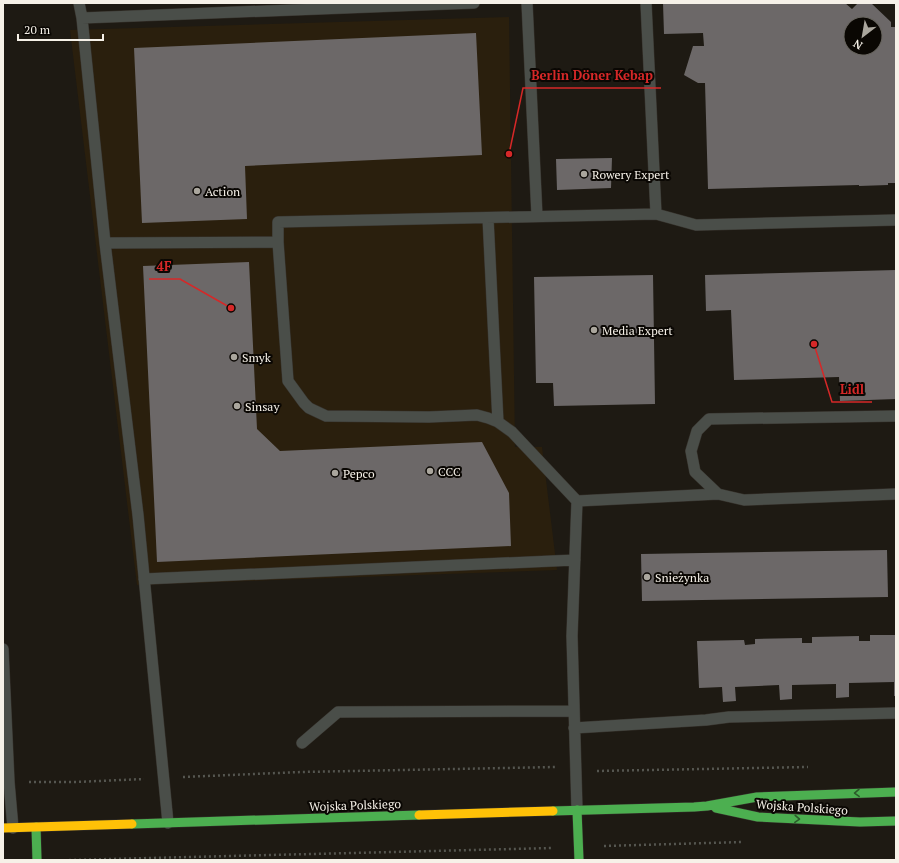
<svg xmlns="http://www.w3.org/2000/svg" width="899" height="863" font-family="'PT Serif',serif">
<rect width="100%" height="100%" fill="#1e1a13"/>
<path fill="#2a1f0d" d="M509,17L515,447H542L557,570L137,585L70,30Z"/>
<path fill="#6c6868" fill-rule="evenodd" d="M663,3H845L852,9L858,3H871L891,22V27H896V183H888V185L859,186V185L708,189L705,83H698L684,75L693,46H704L703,33L664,34ZM851,24H875V48H851Z
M476,33L482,155L245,166L247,219L142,223L134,48Z
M612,158L611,188L557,190L556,159Z
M249,262L257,429L280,451L482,442L509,493L511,546L157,562L143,266Z
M896,270V399L840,401L839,377L734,380L731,310L706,311L705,275Z
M653,275L655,404L554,406L553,383H536L534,277Z
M887,550L888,597L642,601L641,554Z
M870,635H896V696H894V682L849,683V697L836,698V684L792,685V699L780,700L779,685L735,687L736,701L723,702L722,687L699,688L697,641L744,640L745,645L755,644V639L802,638V643H812V637L859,636V641H870Z"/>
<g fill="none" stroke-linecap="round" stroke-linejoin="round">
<g stroke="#37332d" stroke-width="12">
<path id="lane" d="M79,3L82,18
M527,3L537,216
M656,214L696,225L896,220
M488,218L498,422
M278,242L288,381L304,403L309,408L326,416L429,417L477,415L488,418L498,422L512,432L577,501L718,494
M105,243L278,242V222L656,214L646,3
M896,416L709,419L697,431L691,451L695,472L718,494L744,500L896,494
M144,579L575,560
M3,649L9,782L13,828
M574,728L706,720L729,717L896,713
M302,743L338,712L574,711
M577,810L572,636L577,501
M168,823L138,515L105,243L82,18L474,3"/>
</g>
<g stroke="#37332d" stroke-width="10">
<path id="fast" d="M716,808L758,817L860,822L896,821
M577,810L579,860
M553,811L694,807L707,806L757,797L896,792
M132,824L419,815
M36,827L37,860"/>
</g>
<g stroke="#37332d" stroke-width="10">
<path id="slow" d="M419,815L553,811
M3,828L132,824"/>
</g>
<path stroke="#555650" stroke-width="2.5" stroke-dasharray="2 3" stroke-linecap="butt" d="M597,771L808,767
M183,777L301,772L556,767
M29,782H76L144,779
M604,846L743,842
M69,860L553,848"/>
<use href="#lane" stroke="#4a4e49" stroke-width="11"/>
<use href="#fast" stroke="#4caf50" stroke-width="9"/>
<use href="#slow" stroke="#ffc107" stroke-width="9"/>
</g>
<defs><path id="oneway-chevron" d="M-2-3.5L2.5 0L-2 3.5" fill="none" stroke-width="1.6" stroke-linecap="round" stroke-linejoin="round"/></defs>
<g stroke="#2b5b2a">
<use href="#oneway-chevron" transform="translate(857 793) rotate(178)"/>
<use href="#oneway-chevron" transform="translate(797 819) rotate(3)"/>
</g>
<g fill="#aaa69d" stroke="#0a0703" stroke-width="1.5">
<circle cx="584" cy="174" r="4"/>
<circle cx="197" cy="191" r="4"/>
<circle cx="594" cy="330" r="4"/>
<circle cx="234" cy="357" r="4"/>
<circle cx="237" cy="406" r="4"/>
<circle cx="430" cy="471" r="4"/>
<circle cx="335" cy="473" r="4"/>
<circle cx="647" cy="577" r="4"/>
</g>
<g text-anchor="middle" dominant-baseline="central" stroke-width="4" stroke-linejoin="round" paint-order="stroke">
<g font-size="12" fill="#f6f1e8" stroke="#0a0703" text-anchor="start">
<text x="592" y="174">Rowery Expert</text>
<text x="205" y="191">Action</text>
<text x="602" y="330">Media Expert</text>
<text x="242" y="357">Smyk</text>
<text x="245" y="406">Sinsay</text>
<text x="438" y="471">CCC</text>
<text x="343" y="473">Pepco</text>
<text x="655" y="577">Snieżynka</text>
</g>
<g font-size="12" fill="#f6f1e8" stroke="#0a0703">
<text transform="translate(355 805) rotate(-2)">Wojska Polskiego</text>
<text transform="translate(802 807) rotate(4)">Wojska Polskiego</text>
</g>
</g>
<path fill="none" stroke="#d62828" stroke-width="1.5" d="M509 154L523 88H661M231 308L180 279H149M814 344L832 402H872"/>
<g fill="#d62828" stroke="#0a0703" stroke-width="1.5">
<circle cx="509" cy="154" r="4"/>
<circle cx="231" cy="308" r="4"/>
<circle cx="814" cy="344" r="4"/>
</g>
<g font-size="13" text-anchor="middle" font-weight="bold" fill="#d62828" stroke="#0a0703" stroke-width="4" stroke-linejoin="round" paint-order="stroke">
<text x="592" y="80">Berlin Döner Kebap</text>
<text x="164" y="271">4F</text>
<text x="852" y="394">Lidl</text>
</g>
<rect width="899" height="863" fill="none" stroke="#f6f1e8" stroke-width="8"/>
<g transform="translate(863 36) rotate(211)"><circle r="19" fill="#0a0703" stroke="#68655f"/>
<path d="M0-3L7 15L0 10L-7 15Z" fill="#aaa69d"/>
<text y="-6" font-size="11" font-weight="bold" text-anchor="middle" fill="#f6f1e8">N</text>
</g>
<path d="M18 34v6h85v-6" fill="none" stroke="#f6f1e8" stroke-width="2"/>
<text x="24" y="34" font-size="12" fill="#f6f1e8" stroke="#0a0703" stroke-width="3" paint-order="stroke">20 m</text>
</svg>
